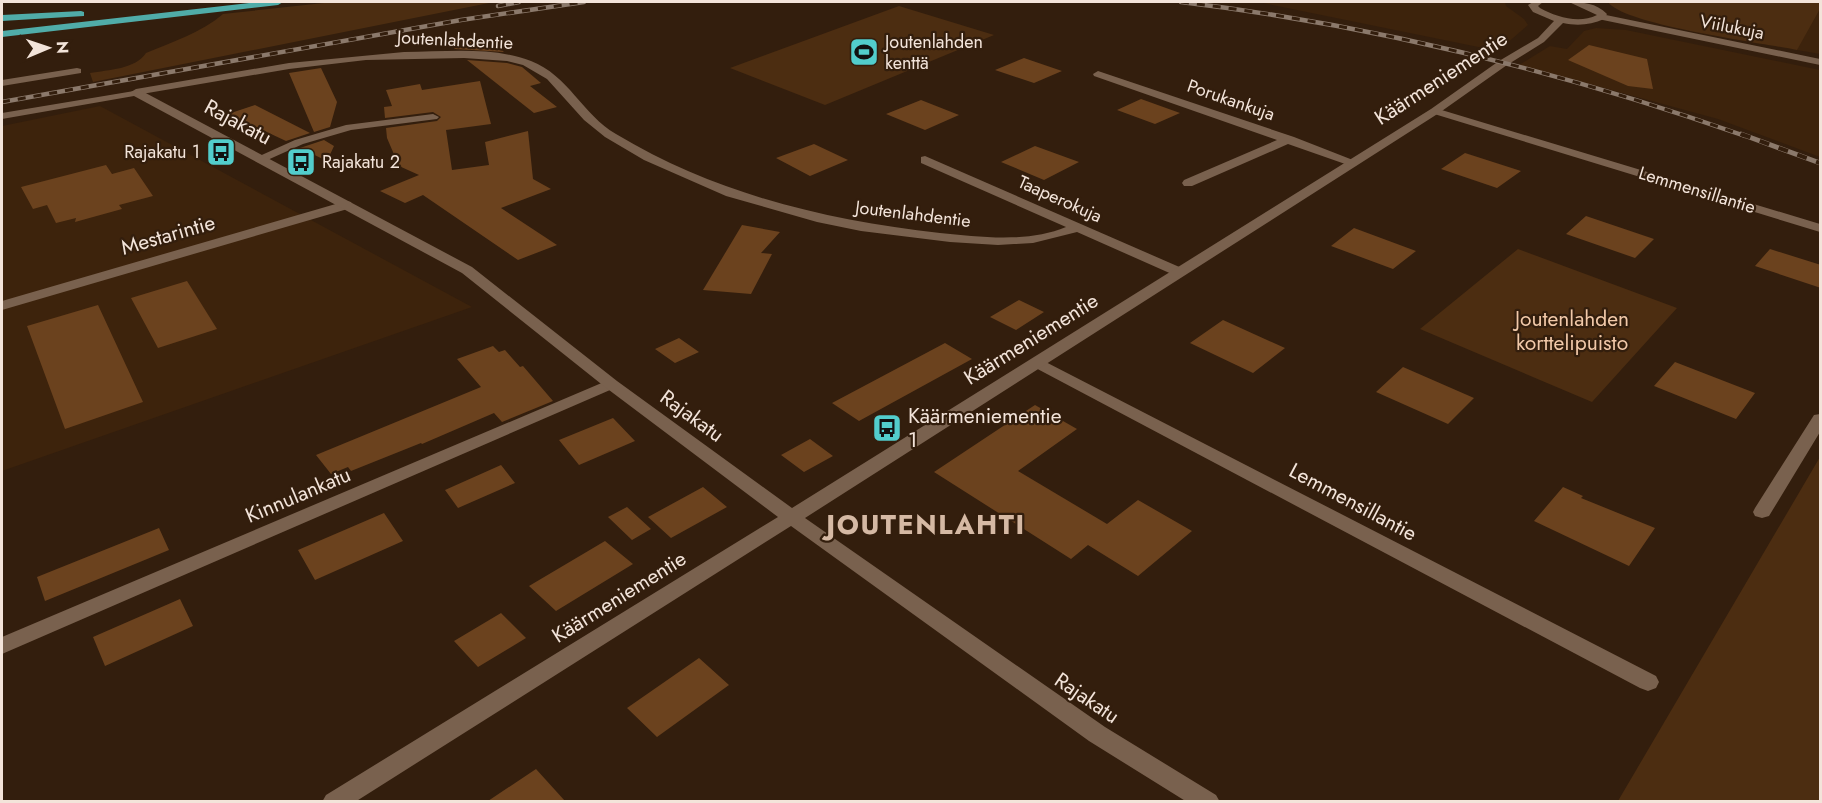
<svg xmlns="http://www.w3.org/2000/svg" width="1822" height="803" font-family="Jost,sans-serif">
<rect width="100%" height="100%" fill="#331e0d"/>
<path fill="#3d230c" d="M1258,2H1505L1506,6L1524,19L1528,25L1498,51Z
M1820,9V54L1797,50L1798,47Z
M1596,28L1626,30L1820,70V157L1718,119L1519,65L1550,46L1567,49L1584,31Z
M100,106L472,307L2,471V126Z"/>
<path fill="#4c2d11" d="M333,2H494L93,82L90,73C108,70 136,69 146,53C172,42 201,33 223,14Z
M1608,2H1820V9L1797,50C1763,43 1624,25 1608,2Z
M899,6L994,35L825,105L730,68Z
M1518,249L1677,308L1592,402L1420,329Z
M1820,457V801H1618Z"/>
<path fill="#6b421e" d="M489,39L504,52L455,49L449,43Z
M1589,45L1647,59L1653,89L1628,86L1568,60Z
M1024,58L1062,71L1034,83L995,70Z
M467,60L507,63L522,67L541,83L530,86L557,107L534,113Z
M321,68L337,102L330,127L314,132L289,73Z
M480,81L491,124L446,130L452,170L489,165L485,142L528,131L533,179L551,189L501,208L557,245L518,260L423,195L405,203L380,191L419,175L399,166L387,138L386,128L437,121L441,117L433,112L385,118L384,107L392,106L386,90L420,84L422,90Z
M1141,99L1180,113L1155,124L1117,110Z
M921,100L959,115L925,130L886,114Z
M255,105L310,133L286,141L228,114Z
M324,140L334,146L327,161L300,148Z
M814,144L848,160L810,176L776,158Z
M1035,146L1079,162L1044,180L1001,162Z
M1465,153L1521,171L1497,188L1441,169Z
M106,165L112,174L134,168L153,196L119,205L122,209L75,222L76,218L56,223L47,205L33,209L21,187Z
M1586,216L1654,239L1635,258L1566,234Z
M742,225L780,232L761,253L772,254L751,294L703,290Z
M1354,228L1416,251L1393,269L1331,246Z
M1770,249L1821,265V288L1755,266Z
M187,281L217,329L158,348L131,298Z
M1019,300L1044,312L1016,330L990,317Z
M98,305L143,402L65,429L27,326Z
M1223,320L1285,348L1253,373L1190,343Z
M679,338L699,352L675,363L655,349Z
M945,343L972,359L859,421L832,403Z
M493,346L499,352L505,350L520,367L523,366L553,401L502,422L494,413L422,444L421,443L351,471L348,467L331,474L316,455L481,387L457,359Z
M1675,362L1755,393L1736,419L1654,386Z
M1403,367L1474,398L1448,424L1376,392Z
M1035,405L1077,429L1018,471L1107,524L1138,500L1192,531L1138,576L1088,545L1071,559L934,472Z
M613,418L635,441L579,465L559,440Z
M810,439L833,456L804,472L781,455Z
M501,465L515,483L458,508L445,490Z
M703,487L727,507L671,538L648,517Z
M1563,487L1583,496L1581,498L1655,528L1629,566L1534,521Z
M627,507L651,529L632,540L608,517Z
M384,513L403,541L315,580L298,550Z
M159,528L169,550L45,601L37,577Z
M605,541L633,564L556,611L529,586Z
M180,599L193,626L105,666L93,637Z
M501,613L526,638L478,667L454,641Z
M699,658L729,685L657,737L627,708Z
M536,769L565,801H488Z"/>
<g fill="none" stroke-linecap="round" stroke-linejoin="round">
<path fill="#79614e" fill-rule="evenodd" d="M1601,14L1820,59V65L1598,19L1596,17Z
M404,52C445,52 492,46 531,61C568,75 583,115 616,134C716,194 825,220 940,233C980,237 1028,243 1066,227L921,163V157L925,156L1184,269L1186,272L1184,275H1174L1077,232L1033,243L998,245L950,242L861,231L817,222L726,196L644,160L605,137L584,120L547,79L523,65L507,61L464,58L366,60L289,69L136,95L131,92L136,89L289,63Z
M77,68L81,69V73L2,86V80Z
M1098,71L1294,137L1358,162L1352,166L1348,165L1288,144L1192,186H1184L1182,183L1184,180L1277,140L1094,76L1093,74Z
M1435,108L1820,224V232L1431,113L1429,111Z
M433,114L439,117L437,119L351,130L303,144L263,162L259,163L253,159L295,140L346,125Z
M346,201L351,202L352,205L351,208L2,310V301Z
M1036,357L1656,676L1659,682L1656,688L1648,691L1640,688L1030,365L1028,362Z
M611,379L619,384L617,387L2,654V637Z
M1820,414V432L1769,516L1762,518L1755,516L1753,512L1755,508L1814,415Z"/>
<path fill="#79614e" fill-rule="evenodd" d="M1533,2H1543L1538,6L1540,8C1556,17 1579,24 1597,15L1569,2C1583,2 1596,3 1607,14L1604,19C1591,25 1577,26 1563,23L1544,42L1507,65L1439,113L805,518L1105,727L1216,795L1220,802H1187L1089,741L791,526L355,802H322L326,795L778,517L605,387L462,273L134,96L2,119V113L140,90L472,267L617,381L792,508L1431,109L1499,61L1538,38L1554,21L1533,12L1528,5Z"/>
<path fill="#50aca8" fill-rule="evenodd" d="M259,2H283L278,5L2,37V31Z
M81,11L84,12V16L2,21V15Z"/>
<g stroke="#8b796b" stroke-width="4.5">
<path id="rail-far1" d="M1181,2C1373,25 1563,72 1745,136
M498,6L519,2
M2,102L461,20L584,2"/>
</g>
<g stroke="#8b796b" stroke-width="5">
<path id="rail" d="M1741,134L1820,163"/>
</g>
<use href="#rail-far1" stroke="#331e0d" stroke-width="3" stroke-dasharray="8" stroke-linecap="butt"/>
<use href="#rail" stroke="#331e0d" stroke-width="4" stroke-dasharray="10" stroke-linecap="butt"/>
</g>
<defs>
<g id="stadium-square" transform="scale(1.5)"><rect x="-9" y="-9" width="18" height="18" rx="4" fill="#52cdcc" stroke="#331e0d"/><path d="M0-5a6.5 5 0 1 0 0 10a6.5 5 0 1 0 0-10ZM-3.5-1.8h7v3.6h-7Z" fill="#111"/></g>
<g id="bus-square" transform="scale(1.5)"><rect x="-9" y="-9" width="18" height="18" rx="4" fill="#52cdcc" stroke="#331e0d"/><path d="M-5-6H5V4H4V6H2V4H-2V6H-4V4H-5ZM-3.5-4V0h7V-4ZM-3.5 1.2v1.5H-2V1.2ZM2 1.2v1.5H3.5V1.2Z" fill="#111"/></g>
</defs>
<g fill-rule="evenodd">
<use href="#stadium-square" x="864" y="52"/>
<use href="#bus-square" x="221" y="152"/>
<use href="#bus-square" x="301" y="162"/>
<use href="#bus-square" x="887" y="428"/>
</g>
<g text-anchor="middle" dominant-baseline="central" stroke-width="4.5" stroke-linejoin="round" paint-order="stroke">
<g font-size="18" fill="#f3e4da" stroke="#331e0d">
<text transform="translate(1732 27) rotate(11)">Viilukuja</text>
<text transform="translate(455 40) rotate(3)">Joutenlahdentie</text>
<text transform="translate(1231 100) rotate(19)">Porukankuja</text>
<text transform="translate(1697 190) rotate(17)">Lemmensillantie</text>
<text transform="translate(1060 199) rotate(24)">Taaperokuja</text>
<text transform="translate(913 214) rotate(7)">Joutenlahdentie</text>
</g>
<g font-size="18" fill="#f3e4da" stroke="#331e0d" text-anchor="start">
<text x="885" y="42">Joutenlahden<tspan x="885" dy="21">kenttä</tspan></text>
<text x="200" y="152" text-anchor="end">Rajakatu 1</text>
<text x="322" y="162">Rajakatu 2</text>
</g>
<g font-size="21" fill="#f3e4da" stroke="#331e0d">
<text transform="translate(1441 78) rotate(-33)">Käärmeniementie</text>
<text transform="translate(238 122) rotate(28)">Rajakatu</text>
<text transform="translate(168 235) rotate(-16)">Mestarintie</text>
<text transform="translate(1031 339) rotate(-32)">Käärmeniementie</text>
<text transform="translate(692 416) rotate(36)">Rajakatu</text>
<text transform="translate(298 495) rotate(-23)">Kinnulankatu</text>
<text transform="translate(1353 502) rotate(28)">Lemmensillantie</text>
<text transform="translate(619 597) rotate(-32)">Käärmeniementie</text>
<text transform="translate(1087 698) rotate(34)">Rajakatu</text>
</g>
<g font-size="21" fill="#f2c9a9" stroke="#331e0d">
<text x="1572" y="319">Joutenlahden<tspan x="1572" dy="24">korttelipuisto</tspan></text>
</g>
<g font-size="21" fill="#f3e4da" stroke="#331e0d" text-anchor="start">
<text x="908" y="416">Käärmeniementie<tspan x="908" dy="24">1</tspan></text>
</g>
<g font-size="27" font-weight="bold" letter-spacing="1.5" fill="#d5b9a4" stroke="#331e0d">
<text x="926" y="524">JOUTENLAHTI</text>
</g>
</g>
<rect width="1822" height="803" fill="none" stroke="#f3e4da" stroke-width="6"/>
<g transform="translate(48 48) rotate(88)" stroke="#331e0d" stroke-width="4.5" paint-order="stroke">
<path d="M0-4.5L10 22L0 15L-10 22Z" fill="#f3e4da"/>
<text y="-9" font-size="16" font-weight="bold" text-anchor="middle" fill="#f3e4da">N</text>
</g>
</svg>
